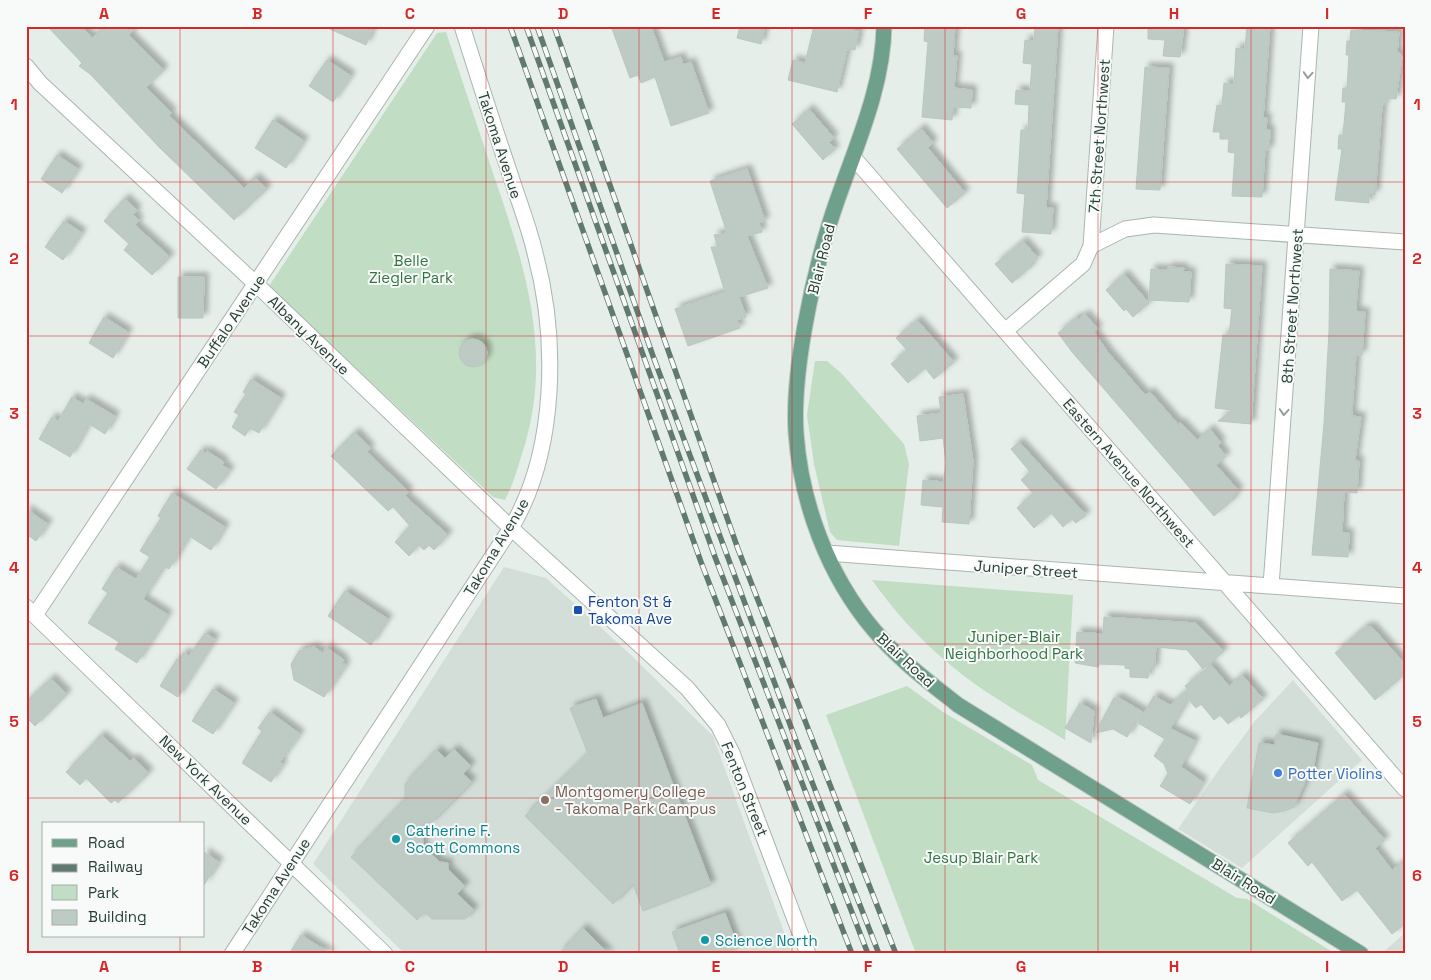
<svg xmlns="http://www.w3.org/2000/svg" width="1431" height="980" font-family="'Space Grotesk',sans-serif">
<defs>
<filter id="shadow"><feDropShadow dx="4.5" dy="-4.5" stdDeviation="2.5" flood-color="#0004"/></filter>
</defs>
<rect width="100%" height="100%" fill="#e6eee9"/>
<path fill="#d4ded8" d="M504,567L546,578L631,655L713,736L792,954H405L313,864Z
M1293,680L1362,760L1242,868L1178,829L1220,768L1255,721Z
M1405,933V954L1382,953Z"/>
<path fill="#c1ddc4" d="M446,32C462,80 478,128 494,176C526,269 554,356 522,454C517,470 513,485 505,500L493,497L269,286L437,33Z
M815,361H827L842,374L904,444L909,464L899,546L837,540L830,532L814,464L807,415Z
M872,580L1073,595L1065,740C1042,725 1018,713 996,698C948,668 905,627 872,580Z
M907,686L943,712L1032,765L1038,780L1237,898L1247,899L1336,954H916L826,715Z"/>
<path fill="#becbc5" stroke="#b9c7bf" filter="url(#shadow)" d="M47,26H81L92,38L104,26H137L129,35L164,70L146,87L172,113L169,116L244,188L255,177L267,189L234,220L159,147L90,74L79,66L82,63Z
M323,26H374L366,45Z
M611,26H651L664,62L681,57L683,65L691,62L709,113L671,126L655,77L641,83L638,75L630,78Z
M740,26H765L761,44L737,38Z
M814,26H853L852,30L859,31L855,50L847,49L837,92L788,80L793,60L805,63Z
M925,26H955L953,56H957L954,88L972,90L971,108L953,107L952,120L922,117L928,42L924,41Z
M1035,26H1058L1046,208H1053L1051,234L1022,232L1025,194L1017,193L1021,130H1028L1029,105L1015,104L1016,90L1030,91L1032,64L1023,63L1025,40L1034,41Z
M1148,26H1184L1180,57L1163,56L1165,40L1148,39Z
M1247,26H1270L1263,118H1267L1266,130H1270L1269,150H1265L1262,197L1232,196L1235,153L1228,152L1229,139H1220V132H1213L1217,105L1222,106L1224,83L1234,84L1236,48L1245,49Z
M1351,30L1399,32L1397,53H1400L1402,57L1396,99L1388,98L1382,107L1375,195L1369,194V203L1335,200L1342,149H1338L1339,135H1343L1346,102H1342L1343,88H1347L1349,55H1346L1347,41H1350Z
M327,60L351,76L333,102L309,86Z
M1145,67L1169,68L1160,190L1136,189Z
M809,109L834,138L829,142L835,149L823,160L792,124Z
M273,120L304,141L286,168L255,148Z
M921,128L933,143L928,148L965,193L947,208L897,149Z
M57,155L78,169L62,193L41,179Z
M747,169L765,221L759,223L762,232L747,236L768,288L739,297L746,317L737,320L740,328L688,346L675,309L725,292L711,247H718L714,235L727,233L710,181Z
M125,198L137,210L133,215L139,220L135,225L170,257L152,275L124,250L129,244L104,221Z
M64,221L82,233L63,260L45,247Z
M1023,241L1038,258L1030,264L1032,266L1012,283L995,264Z
M1226,264L1262,266L1251,424L1218,421L1232,410L1215,408L1223,335H1229L1232,309L1224,308Z
M1168,267L1184,268L1183,272H1191L1189,302L1149,300L1151,269L1168,270Z
M1330,269L1359,271L1356,307L1357,312H1365L1362,355H1356L1352,412V416L1361,417L1355,460L1359,461L1357,493L1344,492L1342,533H1349L1348,557L1312,555L1324,424L1329,331Z
M1124,274L1149,303L1133,317L1126,309L1124,311L1106,290Z
M178,277H204L203,318H178Z
M1085,314L1098,329L1094,332L1107,351L1145,395L1150,392L1178,424L1180,422L1197,440L1210,429L1221,443L1218,446L1226,456L1216,465L1239,491L1233,497L1235,498L1214,516L1072,352L1058,333L1077,317L1079,319Z
M104,317L128,332L113,358L89,343Z
M917,320L954,362L934,379L925,368L908,383L891,364L907,350L896,338Z
M459 353a14 14 0 1 1 28 0a14 14 0 1 1-28 0Z
M251,379L281,398L259,433L250,428L245,436L232,427L239,415L234,412L246,394L243,392Z
M963,394L973,461L969,524L942,522L943,507L921,505L923,480L944,482L946,462L943,438L920,441L917,416L941,413L939,397Z
M72,397L83,404L86,399L115,416L105,434L89,424L70,457L39,439L52,417L58,421Z
M355,432L370,448L367,452L409,492L405,496L448,535L434,550L429,545L424,550L419,545L409,556L395,542L410,526L393,507L388,511L331,456Z
M1019,442L1086,515L1076,523L1072,519L1063,527L1051,513L1034,528L1017,508L1033,493L1021,480L1030,472L1011,449Z
M201,450L205,453L207,451L224,462L222,465L230,470L216,489L187,469Z
M172,493L225,527L211,550L189,536L169,569L164,566L143,599L168,615L137,663L115,649L119,642L88,623L108,593L102,589L116,567L136,579L150,557L140,551L161,518L158,516Z
M26,509L48,524L36,541L26,534Z
M345,591L388,619L371,645L328,616Z
M1104,617L1196,623L1224,651L1203,669L1187,650L1156,647L1154,670L1149,669L1148,678L1130,677V669L1125,668V665L1099,664L1098,667L1075,663L1077,632L1103,634Z
M1365,627H1372L1405,664V674L1375,700L1335,653Z
M205,633L215,639L178,697L160,686L177,659L179,660L184,652L189,656Z
M314,647L323,653L326,647L344,660L342,663L346,665L324,697L294,680L291,664L299,651Z
M1211,665L1229,686L1242,675L1263,699L1241,718L1239,715L1228,724L1220,715L1214,720L1201,704L1196,708L1188,699L1167,734L1171,729L1195,741L1181,767L1203,782L1190,804L1160,786L1168,774L1164,764L1154,756L1165,739L1138,723L1154,696L1170,705L1188,689L1185,686Z
M51,678L67,694L35,726L26,717V702Z
M213,689L234,703L213,734L192,721Z
M1114,698H1119L1143,712L1127,737L1113,729L1095,733Z
M596,699L603,718L642,703L711,885L643,911L633,884L613,904L525,816L588,754L570,708Z
M1080,703L1094,711L1091,743L1065,728Z
M270,712L300,734L280,762L283,764L271,782L242,763L262,731L258,728Z
M1276,734L1318,743L1311,781L1306,780L1294,807L1284,811L1273,813L1247,808L1259,743L1275,745Z
M101,735L130,761L134,758L149,773L118,803L115,800L111,803L86,778L80,785L66,772Z
M454,749L471,766L463,774L472,782L431,823H423V847L440,862L448,863V869L465,886L457,894L474,910L465,919H432L424,912L417,920L351,857L405,800V784L437,750L445,758Z
M1344,794L1385,840L1375,848L1392,870L1405,860V924L1392,934L1357,890L1342,901L1312,862L1308,866L1288,843Z
M204,852L219,862L204,885Z
M725,913L738,948L730,951L731,954H680L672,932Z
M583,928L609,954H559Z
M301,935L331,954H289Z"/>
<g fill="none" stroke-linecap="round" stroke-linejoin="round">
<g stroke="#a9b6af" stroke-width="17">
<path id="minor" d="M26,66L40,83L256,284L511,528L687,688L718,725L732,753L808,954
M853,157L1405,789
M1091,246L1106,26
M1005,331L1083,264L1091,246L1125,229L1154,225L1405,242
M827,553L1405,596
M1271,586L1311,26
M26,607L385,954
M35,615L427,26
M232,954L511,528C557,451 558,338 535,253C529,227 519,202 511,177C494,127 478,77 462,26"/>
</g>
<g stroke="#c2c9c6" stroke-width="17">
<path id="major" d="M884,26C883,94 850,158 830,222C812,280 792,373 796,433C801,503 828,576 874,630C898,659 929,682 958,705L1361,954"/>
</g>
<use href="#minor" stroke="#fff" stroke-width="15"/>
<use href="#major" stroke="#6ea08c" stroke-width="15"/>
<g stroke="#617a70" stroke-width="5.5">
<path id="rail" d="M510,26L701,562L852,954
M526,26L715,557L868,954
M537,26L653,356L798,746L879,954
M554,26L738,549L896,954"/>
</g>
<use href="#rail" stroke="#f7faf8" stroke-width="4" stroke-dasharray="11" stroke-linecap="butt"/>
</g>
<defs><path id="oneway-chevron" d="M-2-3.5L2.5 0L-2 3.5" fill="none" stroke-width="1.6" stroke-linecap="round" stroke-linejoin="round" transform="scale(1.25)"/></defs>
<g stroke="#929f9a">
<use href="#oneway-chevron" transform="translate(1308 75) rotate(94)"/>
<use href="#oneway-chevron" transform="translate(1284 412) rotate(94)"/>
</g>
<path fill="none" stroke="#d62828" stroke-width="1" stroke-opacity="0.55" d="M180,26V824M333,26V954M486,26V954M639,26V954M792,26V954M945,26V954M1098,26V954M1251,26V954M26,182H1405M26,336H1405M26,490H1405M26,644H1405M26,798H1405M180,936V954"/>
<rect fill="#1a4fb4" stroke="#f7faf8" stroke-width="2" x="573" y="605" width="10" height="10" rx="2.5"/>
<circle fill="#3f7fe0" stroke="#f7faf8" stroke-width="2" cx="1278" cy="773" r="5"/>
<circle fill="#8d6e63" stroke="#f7faf8" stroke-width="2" cx="545" cy="800" r="5"/>
<g fill="#0f9aa8" stroke="#f7faf8" stroke-width="2">
<circle cx="396" cy="839" r="5"/>
<circle cx="705" cy="940" r="5"/>
</g>
<g text-anchor="middle" dominant-baseline="central" stroke-width="4" stroke-linejoin="round" paint-order="stroke">
<g font-size="15" fill="#263f35" stroke="#f7faf8">
<text transform="translate(1099 136) rotate(-86)">7th Street Northwest</text>
<text transform="translate(500 145) rotate(72)">Takoma Avenue</text>
<text transform="translate(821 259) rotate(-76)">Blair Road</text>
<text transform="translate(1292 306) rotate(-86)">8th Street Northwest</text>
<text transform="translate(231 321) rotate(-56)">Buffalo Avenue</text>
<text transform="translate(309 335) rotate(44)">Albany Avenue</text>
<text transform="translate(1129 473) rotate(49)">Eastern Avenue Northwest</text>
<text transform="translate(496 547) rotate(-59)">Takoma Avenue</text>
<text transform="translate(1026 569) rotate(4)">Juniper Street</text>
<text transform="translate(906 660) rotate(43)">Blair Road</text>
<text transform="translate(206 780) rotate(44)">New York Avenue</text>
<text transform="translate(745 789) rotate(68)">Fenton Street</text>
<text transform="translate(1244 881) rotate(32)">Blair Road</text>
<text transform="translate(276 886) rotate(-57)">Takoma Avenue</text>
</g>
<g font-size="15" fill="#337342" stroke="#f7faf8">
<text x="411" y="260">Belle<tspan x="411" dy="17">Ziegler Park</tspan></text>
<text x="1014" y="636">Juniper-Blair<tspan x="1014" dy="17">Neighborhood Park</tspan></text>
<text x="981" y="857">Jesup Blair Park</text>
</g>
<g font-size="15" fill="#164399" stroke="#f7faf8" text-anchor="start">
<text x="588" y="601">Fenton St &amp;<tspan x="588" dy="17">Takoma Ave</tspan></text>
</g>
<g font-size="15" fill="#366cbe" stroke="#f7faf8" text-anchor="start">
<text x="1288" y="773">Potter Violins</text>
</g>
<g font-size="15" fill="#785e54" stroke="#f7faf8" text-anchor="start">
<text x="555" y="791">Montgomery College<tspan x="555" dy="17">- Takoma Park Campus</tspan></text>
</g>
<g font-size="15" fill="#0d838f" stroke="#f7faf8" text-anchor="start">
<text x="406" y="830">Catherine F.<tspan x="406" dy="17">Scott Commons</tspan></text>
<text x="715" y="940">Science North</text>
</g>
</g>
<rect width="1431" height="980" fill="none" stroke="#f7faf8" stroke-width="55"/>
<rect x="42" y="822" width="162" height="115" fill="#f7faf8" stroke="#a3afaa"/>
<rect x="52" y="839" width="25" height="8" fill="#6ea08c" stroke="#a3afaa"/>
<text x="88" y="848" font-size="15" fill="#263f35">Road</text>
<rect x="52" y="864" width="25" height="8" fill="#617a70" stroke="#a3afaa"/>
<text x="88" y="872" font-size="15" fill="#263f35">Railway</text>
<rect x="52" y="885" width="25" height="15" fill="#c1ddc4" stroke="#a3afaa"/>
<text x="88" y="898" font-size="15" fill="#263f35">Park</text>
<rect x="52" y="910" width="25" height="15" fill="#becbc5" stroke="#a3afaa"/>
<text x="88" y="922" font-size="15" fill="#263f35">Building</text>
<rect x="28" y="28" width="1376" height="924" fill="none" stroke="#d62828" stroke-width="2"/>
<g font-size="16" text-anchor="middle" font-weight="bold" fill="#d62828">
<text x="104" y="19">A</text>
<text x="257" y="19">B</text>
<text x="410" y="19">C</text>
<text x="563" y="19">D</text>
<text x="716" y="19">E</text>
<text x="868" y="19">F</text>
<text x="1021" y="19">G</text>
<text x="1174" y="19">H</text>
<text x="1327" y="19">I</text>
<text x="14" y="110">1</text>
<text x="1417" y="110">1</text>
<text x="14" y="264">2</text>
<text x="1417" y="264">2</text>
<text x="14" y="419">3</text>
<text x="1417" y="419">3</text>
<text x="14" y="573">4</text>
<text x="1417" y="573">4</text>
<text x="14" y="727">5</text>
<text x="1417" y="727">5</text>
<text x="14" y="881">6</text>
<text x="1417" y="881">6</text>
<text x="104" y="972">A</text>
<text x="257" y="972">B</text>
<text x="410" y="972">C</text>
<text x="563" y="972">D</text>
<text x="716" y="972">E</text>
<text x="868" y="972">F</text>
<text x="1021" y="972">G</text>
<text x="1174" y="972">H</text>
<text x="1327" y="972">I</text>
</g>
</svg>
